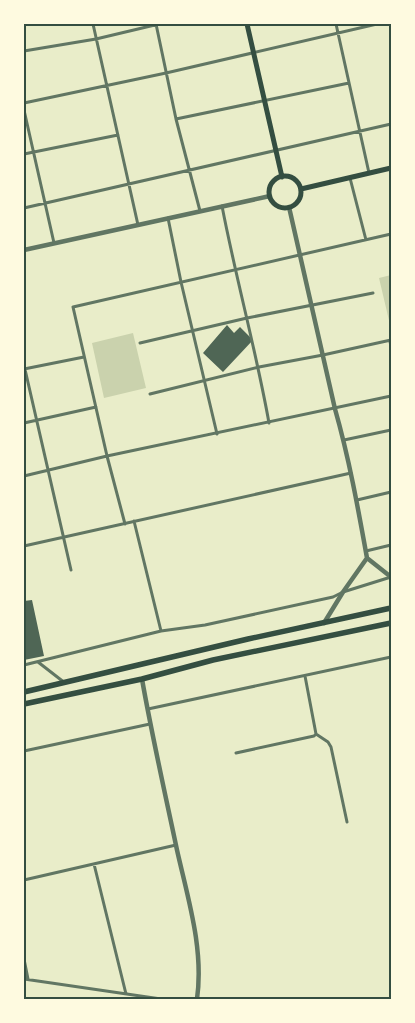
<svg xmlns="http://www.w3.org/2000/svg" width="415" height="1023" font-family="'Roboto Condensed',sans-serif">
<rect width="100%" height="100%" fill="#e9edc9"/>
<path fill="#cad2ad" d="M391,275V329L379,278Z
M133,333L146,388L104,398L92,343Z"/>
<path fill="#4f6655" d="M227,325L234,333L240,327L253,340L223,372L203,353Z
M32,600L44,656L24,660V601Z"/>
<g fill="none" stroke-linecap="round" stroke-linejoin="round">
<path stroke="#617663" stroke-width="3" d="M93,24L138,225
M156,24L176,119L200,211
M336,24L369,173
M24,51L96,39L159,24
M24,103L166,73L377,24
M24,110L54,243
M176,119L349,83
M24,154L118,135
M350,178L366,240
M222,206C236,279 256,350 269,423
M24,208L391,124
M168,218L181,282L217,434
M390,341L391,347
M140,343L247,318L373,293
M24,365L71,570
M24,369L84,357
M150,394L259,367L323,355L391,340
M24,423L96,407
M344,440L391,430
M24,476L107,456L391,396
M357,500L391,492
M134,521L161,631
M125,524L107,456L73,307L391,234
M24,546L351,473
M366,551L391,545
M38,662L65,683
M24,665L161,631L205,625L333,597L343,592L391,577
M148,709L391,657
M316,734L328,742L331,747L347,822
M24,751L150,724
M236,753L314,736L316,734L305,676
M94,864L126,994
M24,880L176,845
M24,959L28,979
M24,979L161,999"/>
<path stroke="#617663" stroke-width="4.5" d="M289,207L335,409C349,458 358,508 367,558L391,577
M24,250L270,196
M324,623L343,592L367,558
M142,679C152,736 165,793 177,850C188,899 204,949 197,999"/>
<path stroke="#344e41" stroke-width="5" d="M247,24L282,177
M269 192a16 16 0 1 1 32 0a16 16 0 1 1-32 0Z
M301,189L391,168"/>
<path stroke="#344e41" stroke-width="5.5" d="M24,692L248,639L391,608
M24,704L142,679L213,660L391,623"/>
</g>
<rect width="415" height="1023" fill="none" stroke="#fefae0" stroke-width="50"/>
<rect x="25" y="25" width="365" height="973" fill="none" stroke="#344e41" stroke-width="2"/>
</svg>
